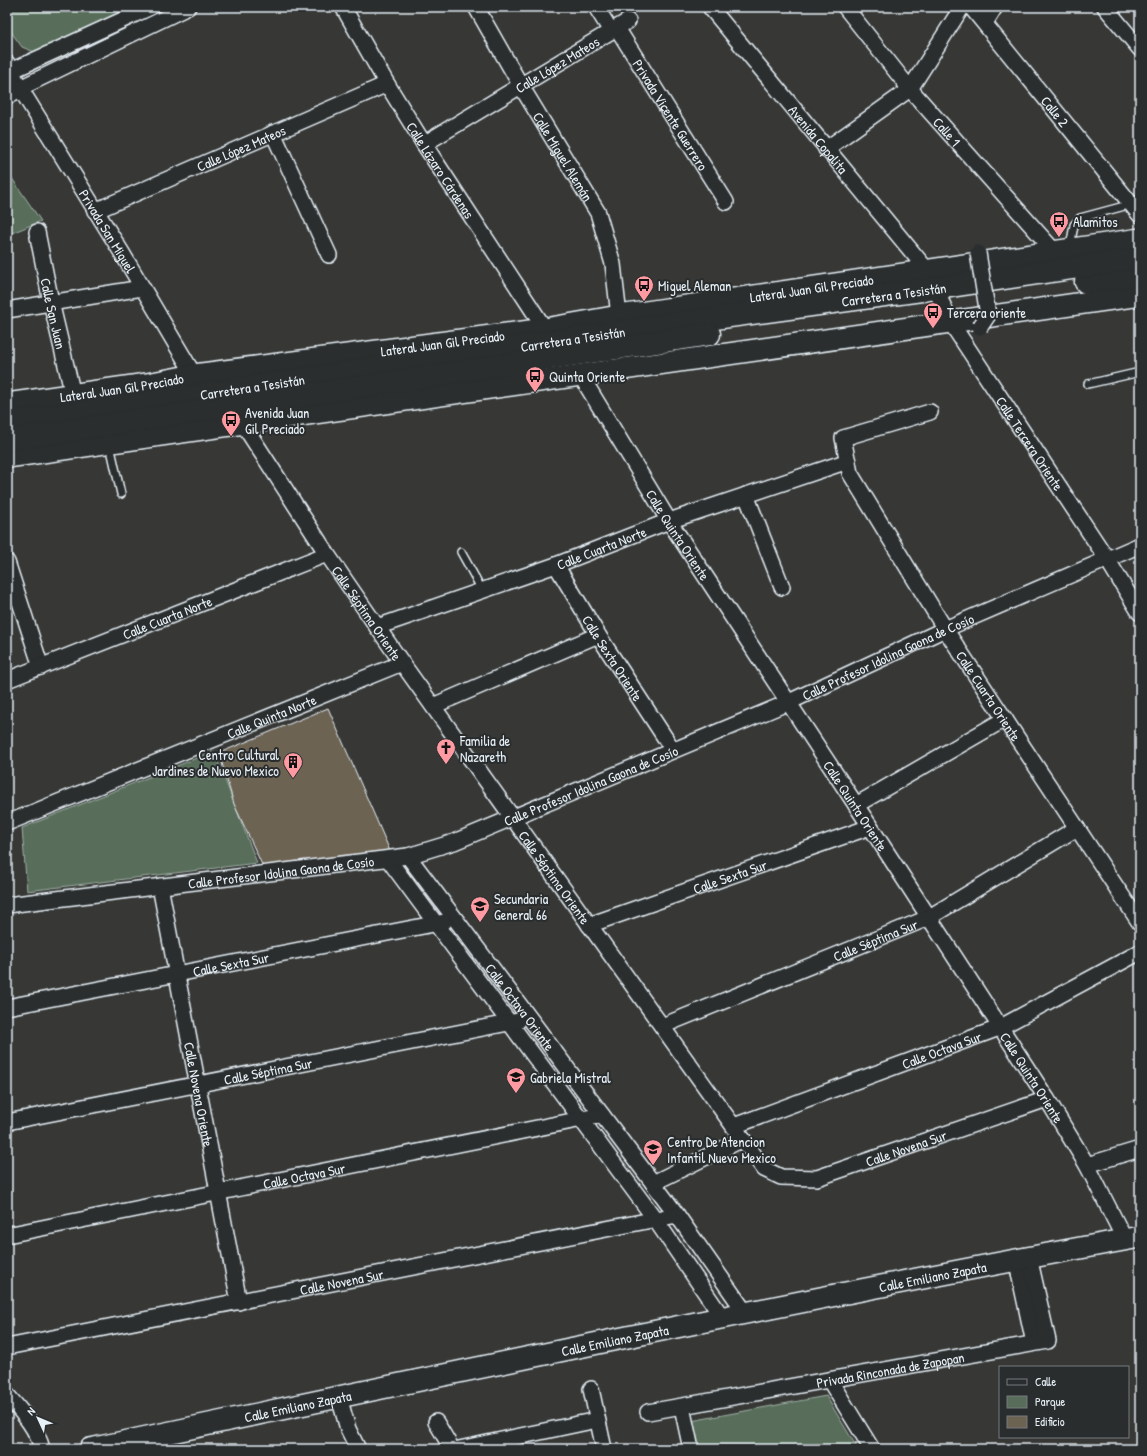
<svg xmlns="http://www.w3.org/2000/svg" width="1147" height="1456" font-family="'Patrick Hand',sans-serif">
<rect width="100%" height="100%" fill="#373835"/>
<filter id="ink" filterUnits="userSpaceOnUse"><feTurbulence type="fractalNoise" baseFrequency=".025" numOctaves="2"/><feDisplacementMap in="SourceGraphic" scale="8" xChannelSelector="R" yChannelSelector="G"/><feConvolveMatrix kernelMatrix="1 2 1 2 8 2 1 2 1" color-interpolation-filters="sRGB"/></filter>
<g filter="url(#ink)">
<path fill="#596e5a" stroke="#a0b0a9" d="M7,7H135L37,53L22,47L11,32L7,24Z
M7,171L41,221L7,235Z
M214,751L257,863L27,891L22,828Z
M826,1396L858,1449H697L691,1421Z"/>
<path fill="#6c6353" stroke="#e8f1f8" d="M328,708L390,851L263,867L234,804L219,753Z"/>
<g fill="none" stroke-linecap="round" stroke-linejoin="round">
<g stroke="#e8f1f8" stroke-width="10">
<path id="lane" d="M1070,247L1074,225L1080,218L1132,204
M1088,384L1140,372
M110,445L121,494
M461,552L482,590"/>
</g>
<g stroke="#e8f1f8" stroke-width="18">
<g id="street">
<path id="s1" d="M343,7L387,84L424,144L545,329"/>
<path id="s2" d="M476,7L521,86L598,213L613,264L619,316"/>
<path d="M596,7L611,31"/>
<path id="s3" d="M710,7L927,270L951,323L1107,559L1140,613"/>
<path id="s4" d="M845,7L910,89L1055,252"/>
<path id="s5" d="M971,7L1140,215"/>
<path d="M1105,7L1140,49"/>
<path d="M985,23L995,7"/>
<path id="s6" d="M617,28L726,202"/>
<path id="s7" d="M7,63L20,88L122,253L194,375"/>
<path d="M11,71L151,7"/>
<path d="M7,97L20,88L188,7"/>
<path d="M273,133L329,255"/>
<path id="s8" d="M424,144L628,21"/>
<path d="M826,149L910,89L962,7"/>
<path id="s9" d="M95,211L387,84"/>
<path id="s10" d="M37,232L51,302L73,395"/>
<path d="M7,310L142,288"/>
<path id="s11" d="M581,376L669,521L856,805L1047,1099L1087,1165L1125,1240"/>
<path id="s12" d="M930,412L843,438L850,473L945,629L1140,923"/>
<path id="s13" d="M243,424L327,554L402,663L764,1169L781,1177L817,1178L1047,1099"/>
<path d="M746,495L782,587"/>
<path d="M7,562L41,667"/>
<path id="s14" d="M556,565L598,635L673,750"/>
<path id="s15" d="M377,627L556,565L669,521L848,461"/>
<path id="s16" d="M7,680L327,554"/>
<path d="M433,706L598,635"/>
<path d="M856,805L1005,719"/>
<path id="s17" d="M7,823L402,663"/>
<path id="s18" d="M408,856L677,1215L745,1312"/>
<path d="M388,859L655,1219L722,1317"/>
<path id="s19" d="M160,886L239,1302"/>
<path id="s20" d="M7,905L408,856L454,842L787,703L945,629L1140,545"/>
<path id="s21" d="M589,925L870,827"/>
<path id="s22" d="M7,1007L444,922"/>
<path id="s23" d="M662,1026L928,918L1077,828"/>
<path id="s24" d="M7,1122L518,1021"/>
<path id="s25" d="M734,1126L999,1028L1140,952"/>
<path d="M1087,1165L1140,1149"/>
<path d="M653,1183L743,1139"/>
<path id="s26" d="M7,1235L602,1115"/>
<path d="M1016,1259L1034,1343"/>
<path id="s27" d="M7,1347L677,1215"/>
<path d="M830,1381L872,1449"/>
<path d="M591,1389L604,1449"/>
<path d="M7,1395C21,1411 37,1428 42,1449"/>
<path d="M339,1397L348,1429L358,1449"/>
<path d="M682,1407L691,1449"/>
<path id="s28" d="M648,1412L1048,1341L1029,1257"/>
<path d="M436,1422L452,1449"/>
<path d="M459,1449L597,1420"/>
</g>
</g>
<g stroke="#e8f1f8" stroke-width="24">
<g id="secondary">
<path id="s29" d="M7,404L147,384L194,375L545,329L619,316L1140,239"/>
<path d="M7,457L1140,295"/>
<path id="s30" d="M90,1449C440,1376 789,1301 1140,1237"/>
</g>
</g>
<g stroke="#e8f1f8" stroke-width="25">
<g id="primary">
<path d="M1086,282L1140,274"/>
<path id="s31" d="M7,423L642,328L936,288L1140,258"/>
<path d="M7,440L709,334"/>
</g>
</g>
<use href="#lane" stroke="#2a2d2e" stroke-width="7"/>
<use href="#street" stroke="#2a2d2e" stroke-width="15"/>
<use href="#secondary" stroke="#2a2d2e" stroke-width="21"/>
<use href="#primary" stroke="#2a2d2e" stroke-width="22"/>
<g stroke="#e8f1f8" stroke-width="18" stroke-linecap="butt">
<path id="street-bridge" d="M978,253L988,315L980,327"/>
</g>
<use href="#street-bridge" stroke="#2a2d2e" stroke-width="15"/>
</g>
</g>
<defs>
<g id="bus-pin" transform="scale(1)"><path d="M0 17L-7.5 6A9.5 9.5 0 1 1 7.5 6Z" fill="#ff9aa2" stroke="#2a2d2e"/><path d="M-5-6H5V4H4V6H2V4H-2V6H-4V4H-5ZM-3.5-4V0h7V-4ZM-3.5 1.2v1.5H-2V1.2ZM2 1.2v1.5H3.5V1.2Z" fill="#111"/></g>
<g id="church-pin" transform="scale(1)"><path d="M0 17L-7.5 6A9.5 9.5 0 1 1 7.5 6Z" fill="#ff9aa2" stroke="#2a2d2e"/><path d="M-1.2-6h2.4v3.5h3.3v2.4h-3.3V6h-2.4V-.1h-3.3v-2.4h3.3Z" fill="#111"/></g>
<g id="building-pin" transform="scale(1)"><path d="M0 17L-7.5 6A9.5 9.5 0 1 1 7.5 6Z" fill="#ff9aa2" stroke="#2a2d2e"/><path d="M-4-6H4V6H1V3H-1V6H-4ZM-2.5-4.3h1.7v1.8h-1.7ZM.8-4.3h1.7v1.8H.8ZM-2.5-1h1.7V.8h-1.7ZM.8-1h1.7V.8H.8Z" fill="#111"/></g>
<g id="school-pin" transform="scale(1)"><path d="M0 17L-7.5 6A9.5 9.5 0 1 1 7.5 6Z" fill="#ff9aa2" stroke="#2a2d2e"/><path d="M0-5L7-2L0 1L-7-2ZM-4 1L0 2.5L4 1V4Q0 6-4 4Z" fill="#111"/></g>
</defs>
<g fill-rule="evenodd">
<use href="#bus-pin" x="1059" y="221"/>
<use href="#bus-pin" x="644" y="285"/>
<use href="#bus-pin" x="933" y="312"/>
<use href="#bus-pin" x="535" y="376"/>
<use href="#bus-pin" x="231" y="420"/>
<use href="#church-pin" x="446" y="748"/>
<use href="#building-pin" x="293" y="762"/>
<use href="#school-pin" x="480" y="906"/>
<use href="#school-pin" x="516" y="1077"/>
<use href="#school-pin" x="653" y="1149"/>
</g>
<g text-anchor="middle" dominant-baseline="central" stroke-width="4" stroke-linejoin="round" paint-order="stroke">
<g font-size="14" fill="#e8f1f8" stroke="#2a2d2e">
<text stroke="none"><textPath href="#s8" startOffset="155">Calle López Mateos</textPath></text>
<text stroke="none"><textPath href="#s5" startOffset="134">Calle 2</textPath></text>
<text stroke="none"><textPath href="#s6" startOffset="102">Privada Vicente Guerrero</textPath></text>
<text stroke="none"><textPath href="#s4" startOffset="161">Calle 1</textPath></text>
<text stroke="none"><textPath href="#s3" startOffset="171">Avenida Copalita</textPath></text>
<text stroke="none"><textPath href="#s9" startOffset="159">Calle López Mateos</textPath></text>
<text stroke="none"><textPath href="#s2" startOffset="173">Calle Miguel Alemán</textPath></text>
<text stroke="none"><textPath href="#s1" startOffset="190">Calle Lázaro Cárdenas</textPath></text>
<text stroke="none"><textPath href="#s7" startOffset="196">Privada San Miguel</textPath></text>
<text stroke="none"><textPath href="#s29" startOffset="813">Lateral Juan Gil Preciado</textPath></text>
<text stroke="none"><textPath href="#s31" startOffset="896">Carretera a Tesistán</textPath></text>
<text stroke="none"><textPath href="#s10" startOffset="83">Calle San Juan</textPath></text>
<text stroke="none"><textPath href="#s31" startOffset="572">Carretera a Tesistán</textPath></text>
<text stroke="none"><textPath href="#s29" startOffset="440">Lateral Juan Gil Preciado</textPath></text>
<text stroke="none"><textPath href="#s29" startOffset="116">Lateral Juan Gil Preciado</textPath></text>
<text stroke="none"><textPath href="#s31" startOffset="248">Carretera a Tesistán</textPath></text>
<text stroke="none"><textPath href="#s3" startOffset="543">Calle Tercera Oriente</textPath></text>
<text stroke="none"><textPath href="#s11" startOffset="186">Calle Quinta Oriente</textPath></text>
<text stroke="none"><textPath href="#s15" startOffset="238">Calle Cuarta Norte</textPath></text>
<text stroke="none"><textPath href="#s13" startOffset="226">Calle Séptima Oriente</textPath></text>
<text stroke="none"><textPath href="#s16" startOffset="172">Calle Cuarta Norte</textPath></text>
<text stroke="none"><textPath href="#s20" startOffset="924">Calle Profesor Idolina Gaona de Cosío</textPath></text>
<text stroke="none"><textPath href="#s14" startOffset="109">Calle Sexta Oriente</textPath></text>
<text stroke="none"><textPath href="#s12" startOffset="389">Calle Cuarta Oriente</textPath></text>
<text stroke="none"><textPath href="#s17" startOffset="285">Calle Quinta Norte</textPath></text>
<text stroke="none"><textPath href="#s20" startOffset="600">Calle Profesor Idolina Gaona de Cosío</textPath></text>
<text stroke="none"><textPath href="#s11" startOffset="510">Calle Quinta Oriente</textPath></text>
<text stroke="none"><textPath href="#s20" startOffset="276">Calle Profesor Idolina Gaona de Cosío</textPath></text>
<text stroke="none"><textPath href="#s21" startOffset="149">Calle Sexta Sur</textPath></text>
<text stroke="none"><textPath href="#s13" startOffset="550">Calle Séptima Oriente</textPath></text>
<text stroke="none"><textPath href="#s23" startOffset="230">Calle Séptima Sur</textPath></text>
<text stroke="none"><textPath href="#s22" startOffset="228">Calle Sexta Sur</textPath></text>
<text stroke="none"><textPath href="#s18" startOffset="188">Calle Octava Oriente</textPath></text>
<text stroke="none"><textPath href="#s25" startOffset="221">Calle Octava Sur</textPath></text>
<text stroke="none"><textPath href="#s24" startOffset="266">Calle Séptima Sur</textPath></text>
<text stroke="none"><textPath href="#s11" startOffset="834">Calle Quinta Oriente</textPath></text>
<text stroke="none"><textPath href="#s19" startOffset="212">Calle Novena Oriente</textPath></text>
<text stroke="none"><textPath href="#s13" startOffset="1058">Calle Novena Sur</textPath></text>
<text stroke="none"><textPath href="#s26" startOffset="303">Calle Octava Sur</textPath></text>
<text stroke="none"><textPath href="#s30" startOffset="860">Calle Emiliano Zapata</textPath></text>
<text stroke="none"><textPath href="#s27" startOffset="341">Calle Novena Sur</textPath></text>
<text stroke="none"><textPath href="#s30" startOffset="536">Calle Emiliano Zapata</textPath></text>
<text stroke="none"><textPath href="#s28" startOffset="246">Privada Rinconada de Zapopan</textPath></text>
<text stroke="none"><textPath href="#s30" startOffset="212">Calle Emiliano Zapata</textPath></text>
</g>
<g font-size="14" fill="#e8f1f8" stroke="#2a2d2e" text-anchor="start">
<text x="1073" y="221">Alamitos</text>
<text x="658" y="285">Miguel Aleman</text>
<text x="947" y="312">Tercera oriente</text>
<text x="549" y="376">Quinta Oriente</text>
<text x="245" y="412">Avenida Juan<tspan x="245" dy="16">Gil Preciado</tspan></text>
<text x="460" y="740">Familia de<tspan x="460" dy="16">Nazareth</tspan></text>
<text x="279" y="754" text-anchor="end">Centro Cultural<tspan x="279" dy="16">Jardines de Nuevo Mexico</tspan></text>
<text x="494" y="898">Secundaria<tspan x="494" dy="16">General 66</tspan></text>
<text x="530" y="1077">Gabriela Mistral</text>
<text x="667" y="1141">Centro De Atencion<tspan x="667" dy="16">Infantil Nuevo Mexico</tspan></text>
</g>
</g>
<rect width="1147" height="1456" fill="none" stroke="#2a2d2e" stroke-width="24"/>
<rect x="12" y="12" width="1123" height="1432" fill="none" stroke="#e8f1f8" stroke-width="1.5" filter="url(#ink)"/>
<rect x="999" y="1366" width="130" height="72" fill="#2a2d2e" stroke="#767b7f"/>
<rect x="1007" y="1379" width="20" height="6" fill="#2a2d2e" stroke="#767b7f"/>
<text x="1035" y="1386" font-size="12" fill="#e8f1f8">Calle</text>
<rect x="1007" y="1396" width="20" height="12" fill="#596e5a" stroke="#767b7f"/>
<text x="1035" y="1406" font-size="12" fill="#e8f1f8">Parque</text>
<rect x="1007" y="1416" width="20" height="12" fill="#6c6353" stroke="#767b7f"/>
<text x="1035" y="1426" font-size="12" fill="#e8f1f8">Edificio</text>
<g transform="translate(38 1418) rotate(314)" stroke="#2a2d2e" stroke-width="3" paint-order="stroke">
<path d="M0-3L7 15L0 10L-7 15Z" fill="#e8f1f8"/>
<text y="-6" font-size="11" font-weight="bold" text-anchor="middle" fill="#e8f1f8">N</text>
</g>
</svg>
